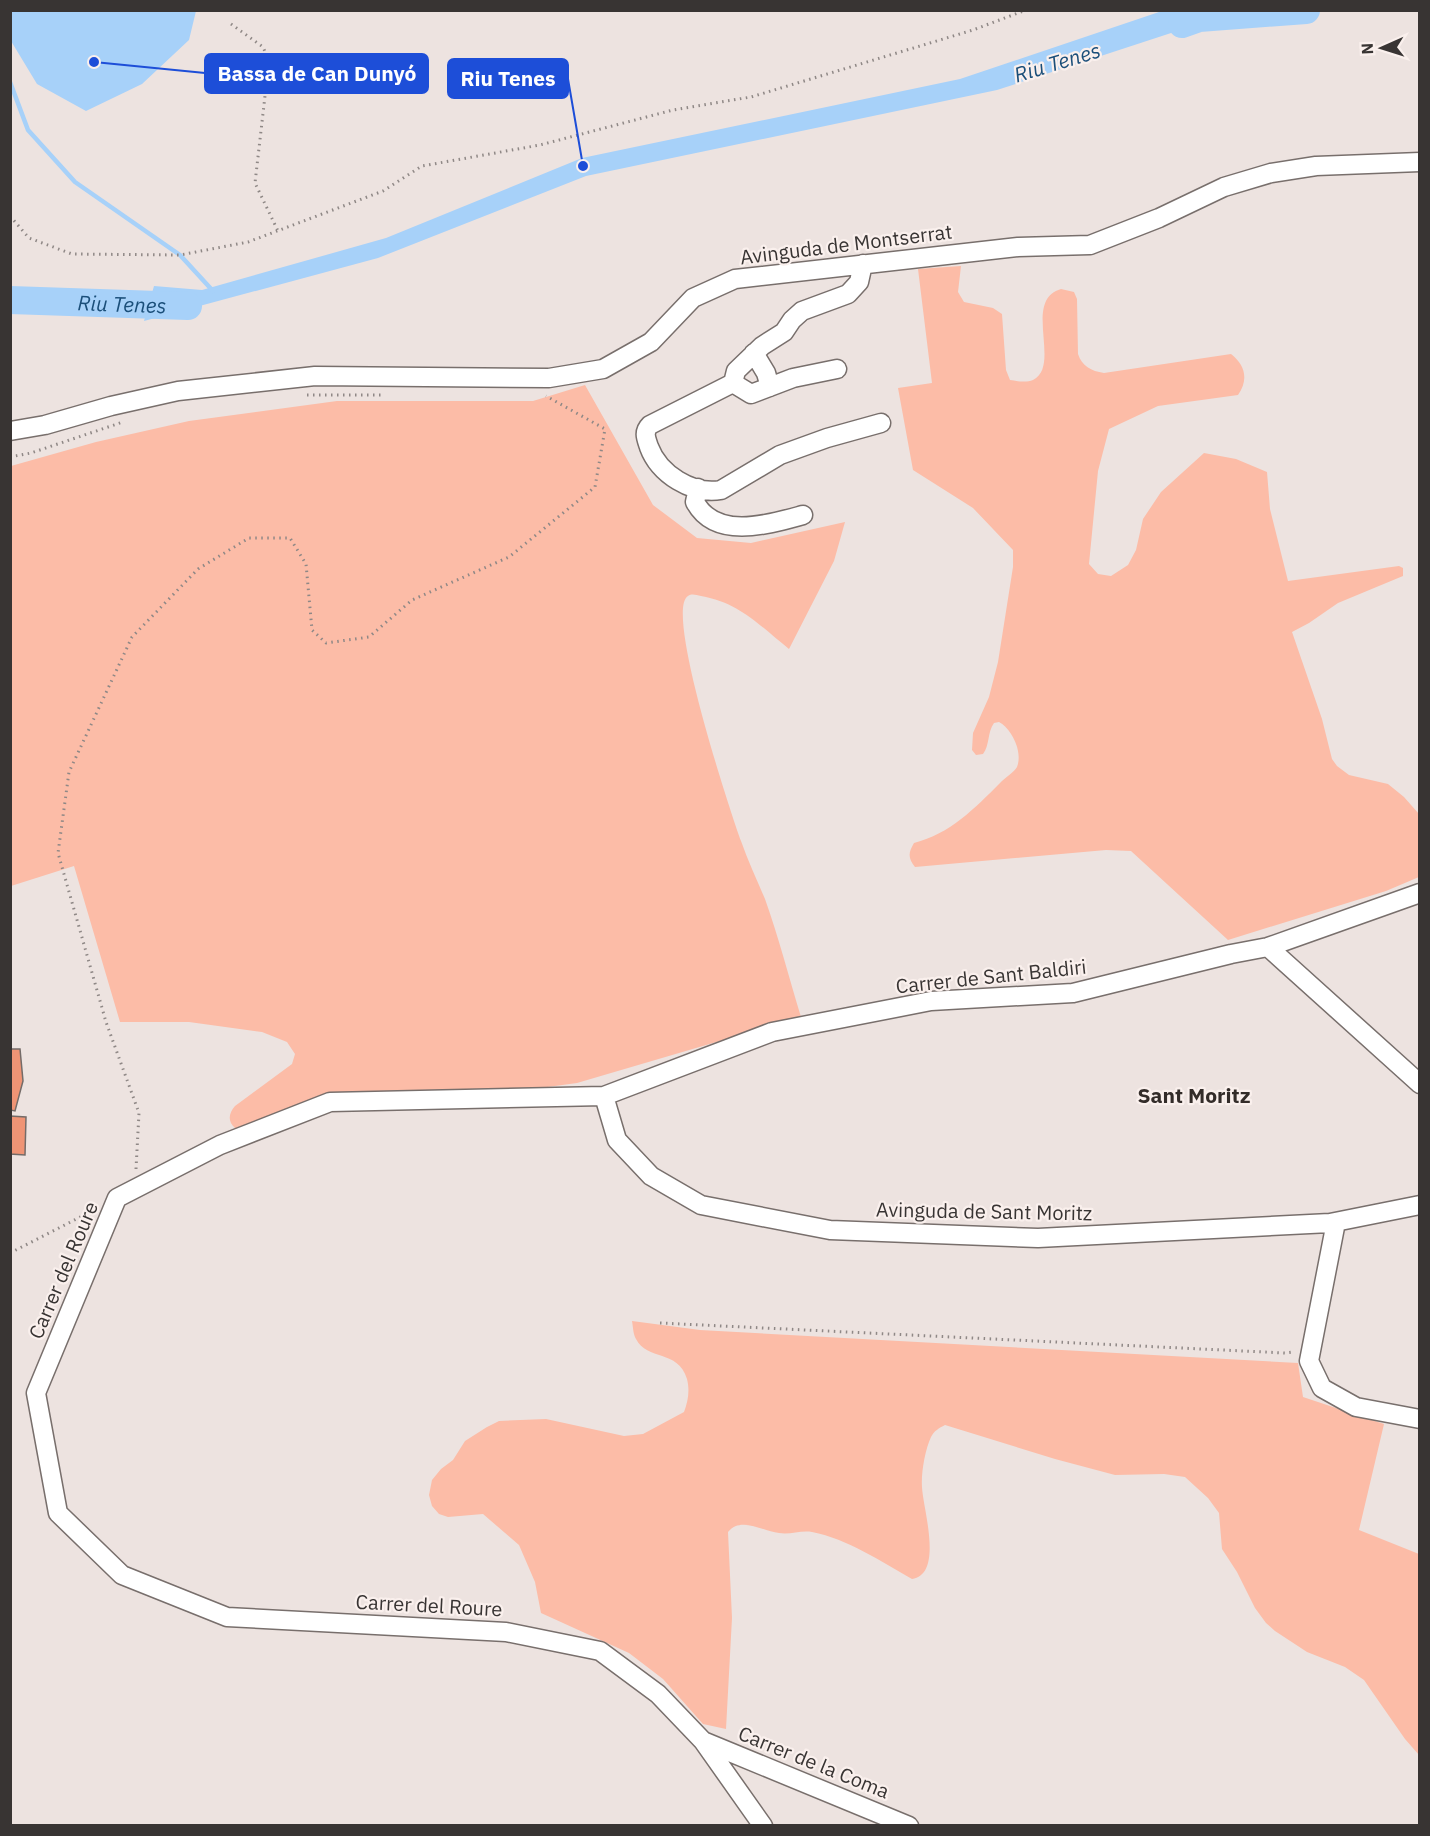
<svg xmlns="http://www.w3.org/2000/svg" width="1430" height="1836" font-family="'IBM Plex Sans',sans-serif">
<rect width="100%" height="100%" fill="#ede3e0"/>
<path fill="#fcbca7" d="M961,266L958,292L964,302L993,308L1002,314L1006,370L1010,380C1017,381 1026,383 1033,380C1062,366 1022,300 1061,289L1074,292L1077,299L1078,354C1082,366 1091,371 1104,373L1231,354C1245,365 1249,379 1238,395L1158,406L1109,429L1098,471L1089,564L1098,574L1111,576L1128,565L1136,550L1143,519L1161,492L1204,453L1236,459L1267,472L1270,509L1288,581L1399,566L1403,568V576L1338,603L1309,623L1292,632L1322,719L1332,759L1337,766L1349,775L1388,784L1404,797L1419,814V877L1386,891L1228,940L1131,851L1106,850L915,867C908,858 908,853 914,843C950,834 975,808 1000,783C1005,778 1014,772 1017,767C1023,752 1012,729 999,722L994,723C987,733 990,745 983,754L976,755L972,750L973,733L989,697L998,662L1013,567V550L973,508L913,470L898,388L932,383L918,269Z
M585,385L653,505L697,538L751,543L845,522L834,561L789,649C759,625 740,603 701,596C696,595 692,593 688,596C664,610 730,811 741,841C748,861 757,880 765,899C779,938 789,978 801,1017L577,1083L518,1091L327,1093L242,1128H235C227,1121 229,1113 235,1106L292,1064L295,1054L287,1042L262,1032L189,1022H120L74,866L11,886V466L96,442L189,421L337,401H533Z
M632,1321L700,1330L1298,1363L1303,1397L1384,1424L1359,1530L1419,1554V1755L1405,1739L1364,1680L1345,1667L1307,1652L1275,1631L1266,1623L1255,1608L1237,1572L1222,1549L1219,1513L1208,1498L1185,1477L1164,1474L1115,1475L1055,1459L945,1425C939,1428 934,1431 931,1437C925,1450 921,1473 922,1487C923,1509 944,1574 912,1579C880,1561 848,1539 812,1532C801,1530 790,1535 779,1533C762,1531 741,1516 728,1532L732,1618L726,1729L703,1724L663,1679L629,1653L541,1613L535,1582L519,1545L483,1514L448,1517L439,1514L432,1506L429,1495L432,1480L441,1469L453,1460L465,1441L487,1427L499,1421L546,1419L624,1436L643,1434L684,1412C688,1401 690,1391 687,1379C678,1349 647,1361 636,1339C633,1334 633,1326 632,1321Z"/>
<path fill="#a7d1f9" d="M11,10H196V11L189,40L142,84L86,111L37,84L11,41Z
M1162,11H1306L1220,17L997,90L586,176L378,258L144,321L154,286L202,290L386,238L582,158L960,79Z"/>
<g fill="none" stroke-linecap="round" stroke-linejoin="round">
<path stroke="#a7d1f9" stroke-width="4.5" d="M10,82L28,130L75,182L180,255L213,291"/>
<g stroke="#a7d1f9" stroke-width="28">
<path d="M1182,24L1199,18L1306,10"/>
<path id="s1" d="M10,300L188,306"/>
</g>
</g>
<path fill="#ef9475" stroke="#746c69" stroke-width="1.5" d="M10,1049H20L23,1081L15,1111L10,1110Z
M10,1116L26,1117L25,1155L10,1154Z"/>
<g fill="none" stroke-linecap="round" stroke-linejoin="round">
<g stroke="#786f6c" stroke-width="21">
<path id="minor" d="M863,264L859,282L848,294L802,311L792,320L784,332L762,346L736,371L733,383L650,425C643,432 646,438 649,447C659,474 692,495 721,490L780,455L827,438L881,423
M754,353L766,373L770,387
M733,383L751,394L793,378L837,369
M10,431L45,425L111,406L178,391L315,376L549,378L603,369L651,342L693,298L735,279L1018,247L1090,245L1159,218L1224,187L1271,173L1316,166L1420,162
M698,488L695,502C716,541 770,524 803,515
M1268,947L1420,1084
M604,1096L617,1140L651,1176L701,1205L830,1230L1038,1238L1330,1223L1420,1205
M1336,1222L1309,1361L1322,1388L1356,1407L1420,1419
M703,1741L909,1826
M763,1826L703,1741L658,1694L600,1651L506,1632L227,1617L122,1575L58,1513L36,1393L117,1198L220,1145L330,1102L604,1096L772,1032L931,1001L1073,993L1231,954L1268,947L1420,893"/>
</g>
<path stroke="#8f8886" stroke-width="3" stroke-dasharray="1.5 4.5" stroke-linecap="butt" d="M231,24L263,47L269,61L255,183L278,231
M10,216L29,238L72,254L180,255L248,242L383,191L422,166L540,145L673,110L751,97L973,30L1026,10
M307,395H385
M10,457L31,453L123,422
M136,1169L139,1113L106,1022L58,853L69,772L132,637L198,569L249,538H290L306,564L312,630L326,643L369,637L412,600L509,557L595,487L605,429L546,396
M10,1253L94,1210
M660,1323L1285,1353L1293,1352"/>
<use href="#minor" stroke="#fff" stroke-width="18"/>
</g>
<g text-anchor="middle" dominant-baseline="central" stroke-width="4.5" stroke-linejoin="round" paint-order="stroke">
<g font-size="20" fill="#383433" stroke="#faf0ed">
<text transform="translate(846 244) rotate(-7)">Avinguda de Montserrat</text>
<text transform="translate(991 976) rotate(-6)">Carrer de Sant Baldiri</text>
<text transform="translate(984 1211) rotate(1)">Avinguda de Sant Moritz</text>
<text transform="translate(63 1270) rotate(-67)">Carrer del Roure</text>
<text transform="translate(429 1605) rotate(3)">Carrer del Roure</text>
<text transform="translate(814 1762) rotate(22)">Carrer de la Coma</text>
</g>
<g font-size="21" font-style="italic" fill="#1b4f7a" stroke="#faf0ed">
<text transform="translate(1057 62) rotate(-17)">Riu Tenes</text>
<text stroke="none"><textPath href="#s1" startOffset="112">Riu Tenes</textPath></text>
</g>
<g font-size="21" font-weight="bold" fill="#332c29" stroke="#faf0ed">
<text x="1194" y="1095">Sant Moritz</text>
</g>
</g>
<path fill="none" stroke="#1d4ed8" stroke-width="2" d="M94 62L205 73M583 166L568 79"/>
<g fill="#1d4ed8" stroke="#faf0ed" stroke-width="2">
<circle cx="94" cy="62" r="6"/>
<circle cx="583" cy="166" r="6"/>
</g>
<g fill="#1d4ed8" stroke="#1d4ed8" stroke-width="2">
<rect x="205" y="54" width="223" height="39" rx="6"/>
<rect x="448" y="59" width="120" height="39" rx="6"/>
</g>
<g font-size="21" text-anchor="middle" font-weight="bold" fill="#fff">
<text x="317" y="81">Bassa de Can Dunyó</text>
<text x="508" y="86">Riu Tenes</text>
</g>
<rect width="1430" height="1836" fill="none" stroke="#383433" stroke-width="24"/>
<g transform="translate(1382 48) rotate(267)" stroke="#faf0ed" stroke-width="4.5" paint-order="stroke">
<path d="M0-4.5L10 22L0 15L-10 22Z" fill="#383433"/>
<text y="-9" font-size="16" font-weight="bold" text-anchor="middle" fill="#383433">N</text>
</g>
</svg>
